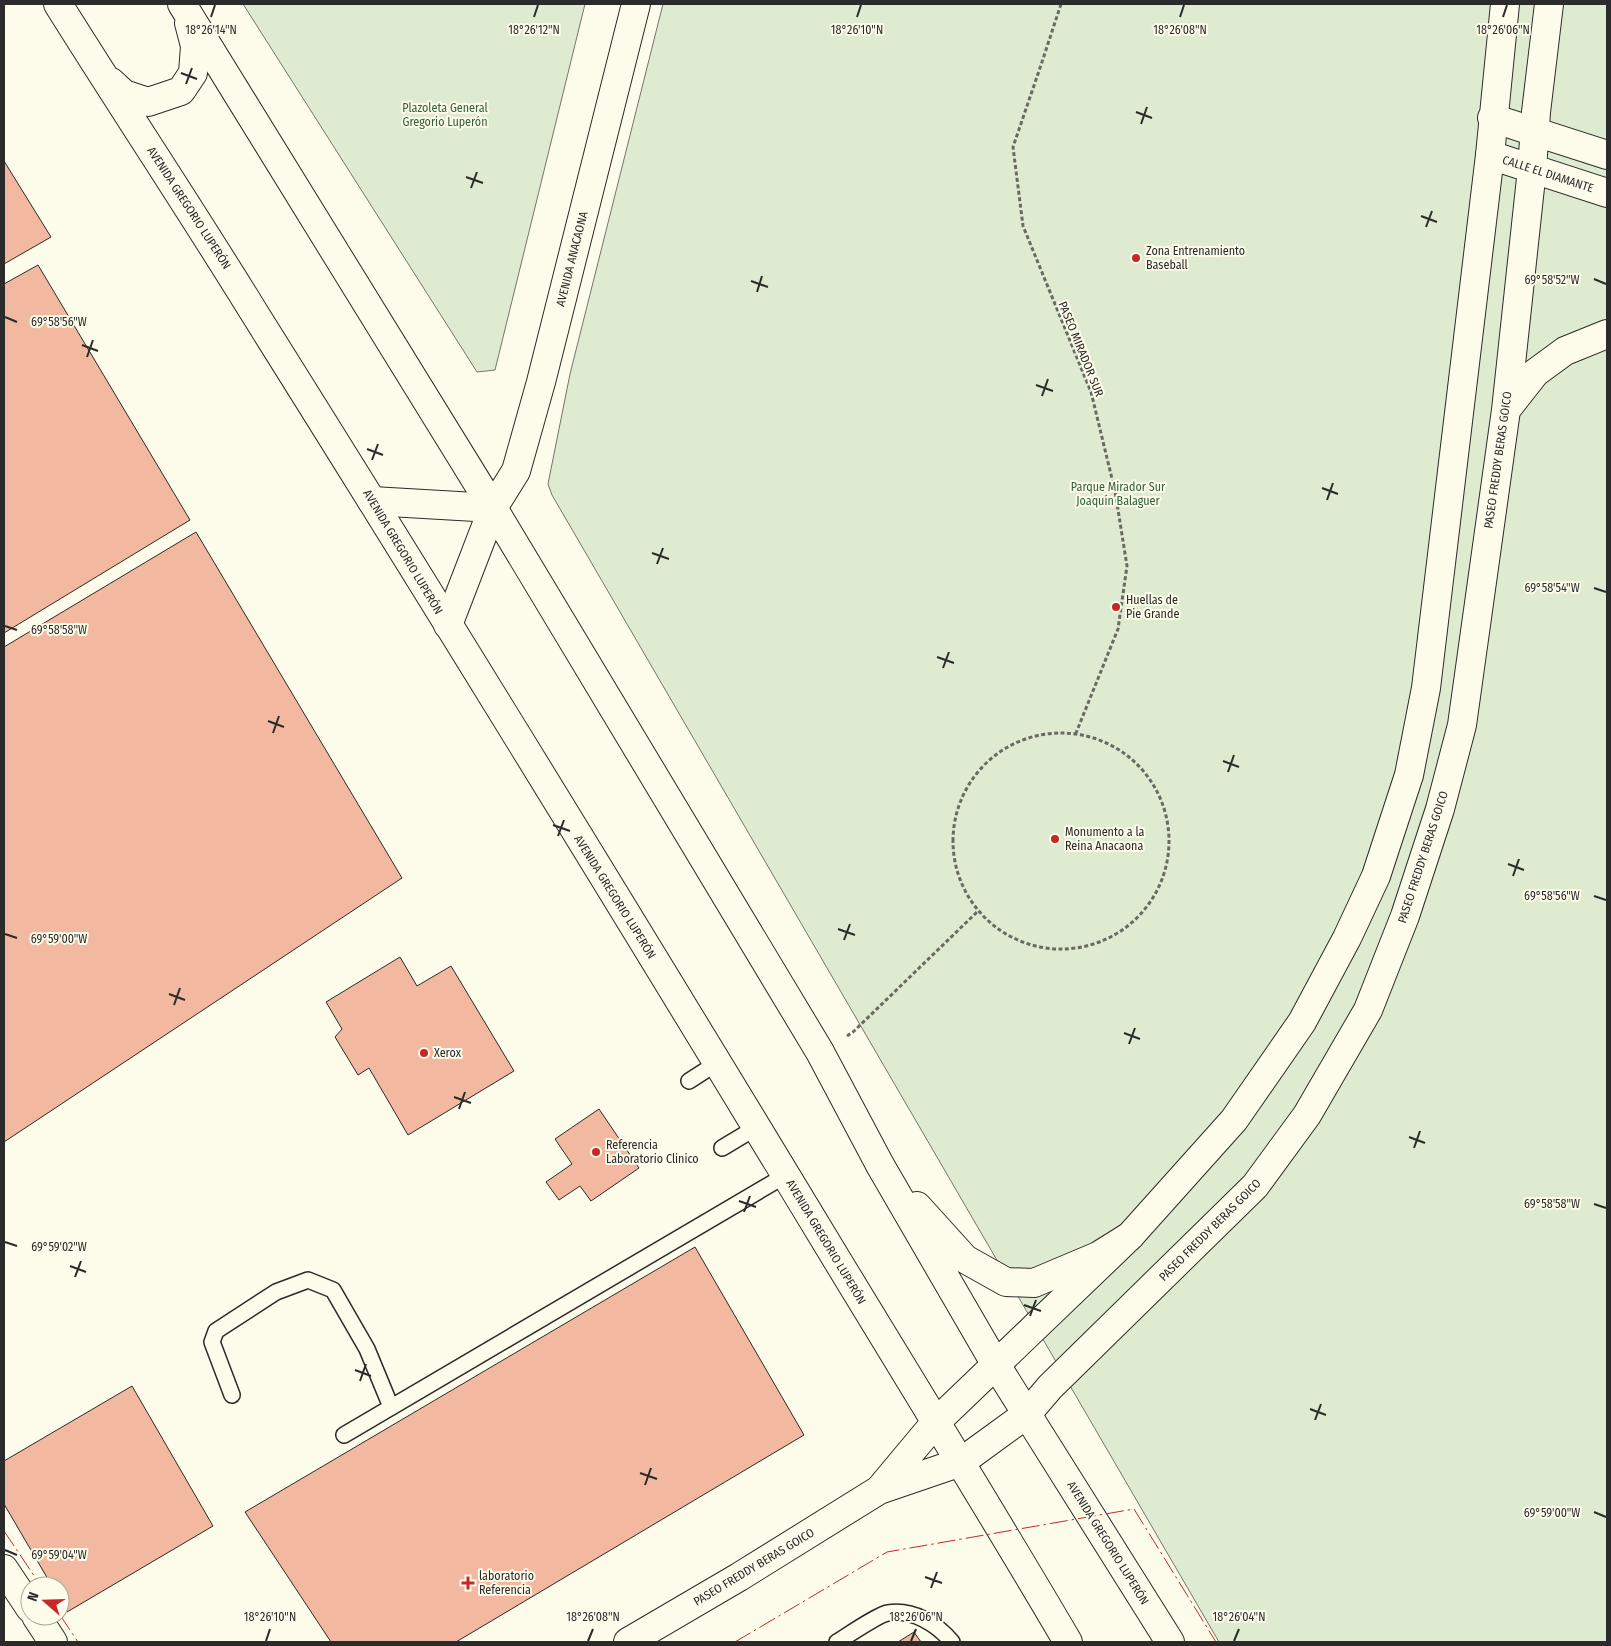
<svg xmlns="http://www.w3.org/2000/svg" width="1611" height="1646" font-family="'Fira Sans Condensed',sans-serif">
<rect width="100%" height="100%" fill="#fdfbea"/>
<path fill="#deebd1" stroke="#74746e" d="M243,4H585L495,370L477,372Z
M663,4H1607V1642H1219L552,495L548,484L570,374Z"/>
<path fill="#f2b8a0" stroke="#2b2b2b" d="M4,161L51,237L4,264Z
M38,265L190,520L4,633V284Z
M196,532L402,878L4,1142V647Z
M400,957L417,986L451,966L514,1071L408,1135L369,1068L358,1075L335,1037L342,1029L326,1002Z
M599,1109L639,1168L591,1201L580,1186L559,1200L546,1182L572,1164L555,1139Z
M695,1247L804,1435L456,1642H331L245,1512Z
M132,1386L213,1526L67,1612L60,1600V1586H52L4,1504V1461Z
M914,1632L921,1642H898Z"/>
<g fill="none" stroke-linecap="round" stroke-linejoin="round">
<g stroke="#2b2b2b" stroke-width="18">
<path id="lane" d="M689,1081L717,1063
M722,1148L757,1127
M232,1395L212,1342L216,1331L276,1292L308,1280L333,1290L367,1349L391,1407
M344,1435L786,1175
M837,1642C847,1636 879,1614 888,1613C913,1609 937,1624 952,1642"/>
</g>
<g stroke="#2b2b2b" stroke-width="30">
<path id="street" d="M1492,118L1607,155
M1490,155L1607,193
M4,1569L30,1608
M36,1616L53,1642"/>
</g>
<g stroke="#2b2b2b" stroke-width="30">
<path id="secondary" d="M1506,410L1535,373L1565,351L1607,334
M372,501L493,508
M448,625L493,508L516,471L541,382L636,4
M879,1490L935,1423L1130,1236L1234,1120L1302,1022L1347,938L1376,876L1409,775L1426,688L1490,155L1505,4
M628,1642L739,1577L879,1490L961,1462L1027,1414L1050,1387L1255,1186L1307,1115L1368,1010L1405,916L1440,809L1462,725L1506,410L1532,169L1536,112L1549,4"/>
</g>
<g stroke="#2b2b2b" stroke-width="30">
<path id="primary" d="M58,4C123,108 191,210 255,314C449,623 639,933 828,1245C908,1377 990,1509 1068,1642
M182,4L493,508L820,1052L880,1165L996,1365L1170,1642
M111,82L124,94L148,102L181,91L193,73L195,46L189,23
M917,1206L965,1259L1006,1282L1034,1283L1098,1256L1130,1236"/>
</g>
<path stroke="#6a6964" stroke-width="3" stroke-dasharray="4 2.5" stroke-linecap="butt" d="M1061,4L1042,62L1013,147L1023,226L1091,392L1115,491L1127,566L1118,629L1076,733
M953 841a108 108 0 1 1 216 0a108 108 0 1 1-216 0Z
M847,1036L853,1032L977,912"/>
<use href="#lane" stroke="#fdfbea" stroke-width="15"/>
<use href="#street" stroke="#fdfbea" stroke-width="28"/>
<use href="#secondary" stroke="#fdfbea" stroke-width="28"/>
<use href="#primary" stroke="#fdfbea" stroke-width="28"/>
<path stroke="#c62828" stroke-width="1" stroke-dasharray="18 4 2.5 4" stroke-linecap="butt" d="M4,1531L41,1586
M60,1615L78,1642
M735,1642L887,1552L1134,1509L1216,1642"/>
</g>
<path fill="none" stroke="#2b2b2b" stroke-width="2" d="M211,17L215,5M534,17L538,5M857,17L861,5M1180,17L1184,5M1503,17L1507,5M181,73L197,79M186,84L192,68M1136,112L1152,118M1141,124L1147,107M466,177L483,183M471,188L477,172M1421,216L1437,222M1426,227L1432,211M1594,279L1606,284M751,281L768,287M757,292L762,276M5,317L17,322M82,345L98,351M87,357L93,340M1036,385L1053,391M1042,396L1048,379M367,449L383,455M372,460L378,444M1322,488L1338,494M1327,500L1333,483M652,553L669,559M657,564L663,548M1594,588L1606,592M5,626L17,630M937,657L954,663M943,668L949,652M268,721L284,727M273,733L279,716M1223,761L1239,767M1228,772L1234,755M553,825L570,831M558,836L564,820M1508,864L1524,870M1513,876L1519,859M1594,896L1606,900M838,929L855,935M5,934L17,938M844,940L850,924M169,994L185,1000M174,1005L180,988M1124,1033L1140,1039M1129,1044L1135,1028M454,1097L471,1103M459,1109L465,1092M1409,1137L1425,1143M1414,1148L1420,1131M739,1201L756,1207M1594,1204L1606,1208M744,1212L750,1196M5,1242L17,1246M70,1266L86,1272M75,1277L81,1261M1024,1305L1041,1311M1030,1316L1036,1300M355,1370L371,1376M360,1381L366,1364M1310,1409L1326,1415M1315,1420L1321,1404M640,1473L657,1479M645,1485L651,1468M1594,1512L1606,1517M5,1550L17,1555M925,1577L942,1583M931,1588L937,1572M266,1641L270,1629M588,1641L593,1629M911,1641L916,1629M1234,1641L1239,1629"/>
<g fill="#c62828" stroke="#fdfbea" stroke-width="2">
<circle cx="1136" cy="258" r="5"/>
<circle cx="1116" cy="607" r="5"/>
<circle cx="1055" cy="839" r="5"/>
<circle cx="424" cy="1053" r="5"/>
<circle cx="596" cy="1152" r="5"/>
<path d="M465.5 1575.5h5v5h5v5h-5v5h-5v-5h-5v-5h5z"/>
</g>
<g text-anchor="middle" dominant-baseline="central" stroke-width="4" stroke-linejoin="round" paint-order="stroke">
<g font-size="12" fill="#34623c" stroke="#fdfbea">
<text x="445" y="108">Plazoleta General<tspan x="445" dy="14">Gregorio Luperón</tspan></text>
<text x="1118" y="487">Parque Mirador Sur<tspan x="1118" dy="14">Joaquín Balaguer</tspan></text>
</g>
<g font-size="12" fill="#2b2b2b" stroke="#fdfbea">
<text transform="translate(1548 174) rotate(18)">CALLE EL DIAMANTE</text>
<text transform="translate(189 208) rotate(57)">AVENIDA GREGORIO LUPERÓN</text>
<text transform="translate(572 259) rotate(-76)">AVENIDA ANACAONA</text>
<text transform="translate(1081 349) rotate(68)">PASEO MIRADOR SUR</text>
<text transform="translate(1498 460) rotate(-82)">PASEO FREDDY BERAS GOICO</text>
<text transform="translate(403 552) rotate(59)">AVENIDA GREGORIO LUPERÓN</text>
<text transform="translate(1423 857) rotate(-72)">PASEO FREDDY BERAS GOICO</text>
<text transform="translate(615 897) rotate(58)">AVENIDA GREGORIO LUPERÓN</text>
<text transform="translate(1210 1230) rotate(-45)">PASEO FREDDY BERAS GOICO</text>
<text transform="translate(826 1242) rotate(59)">AVENIDA GREGORIO LUPERÓN</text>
<text transform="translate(1108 1543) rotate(58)">AVENIDA GREGORIO LUPERÓN</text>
<text transform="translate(754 1567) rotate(-31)">PASEO FREDDY BERAS GOICO</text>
</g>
<g font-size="12" fill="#2b2b2b" stroke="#fdfbea" text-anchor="start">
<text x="1146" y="251">Zona Entrenamiento<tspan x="1146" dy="14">Baseball</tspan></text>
<text x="1126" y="600">Huellas de<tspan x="1126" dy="14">Pie Grande</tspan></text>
<text x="1065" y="832">Monumento a la<tspan x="1065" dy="14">Reina Anacaona</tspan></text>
<text x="434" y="1053">Xerox</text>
<text x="606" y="1145">Referencia<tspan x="606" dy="14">Laboratorio Clinico</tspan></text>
<text x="479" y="1576">laboratorio<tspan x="479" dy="14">Referencia</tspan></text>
</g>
</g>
<g font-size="12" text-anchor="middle" fill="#2b2b2b" stroke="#fdfbea" stroke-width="4" stroke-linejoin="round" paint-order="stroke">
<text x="211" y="34">18°26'14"N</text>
<text x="534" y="34">18°26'12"N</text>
<text x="857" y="34">18°26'10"N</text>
<text x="1180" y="34">18°26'08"N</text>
<text x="1503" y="34">18°26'06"N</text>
<text x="1552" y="284">69°58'52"W</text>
<text x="59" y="326">69°58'56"W</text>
<text x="1552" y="592">69°58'54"W</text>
<text x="59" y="634">69°58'58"W</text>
<text x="1552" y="900">69°58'56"W</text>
<text x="59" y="943">69°59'00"W</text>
<text x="1552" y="1208">69°58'58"W</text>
<text x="59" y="1251">69°59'02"W</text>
<text x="1552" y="1517">69°59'00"W</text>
<text x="59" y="1559">69°59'04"W</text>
<text x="270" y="1621">18°26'10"N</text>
<text x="593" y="1621">18°26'08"N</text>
<text x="916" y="1621">18°26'06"N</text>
<text x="1239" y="1621">18°26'04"N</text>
</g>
<rect width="1611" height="1646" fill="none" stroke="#2b2b2b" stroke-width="10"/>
<g transform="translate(45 1601) rotate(290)"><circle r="24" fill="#fdfbea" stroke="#a9a89e"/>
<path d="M0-4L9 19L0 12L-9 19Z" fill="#c62828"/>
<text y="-8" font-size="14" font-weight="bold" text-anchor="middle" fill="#2b2b2b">N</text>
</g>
</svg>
